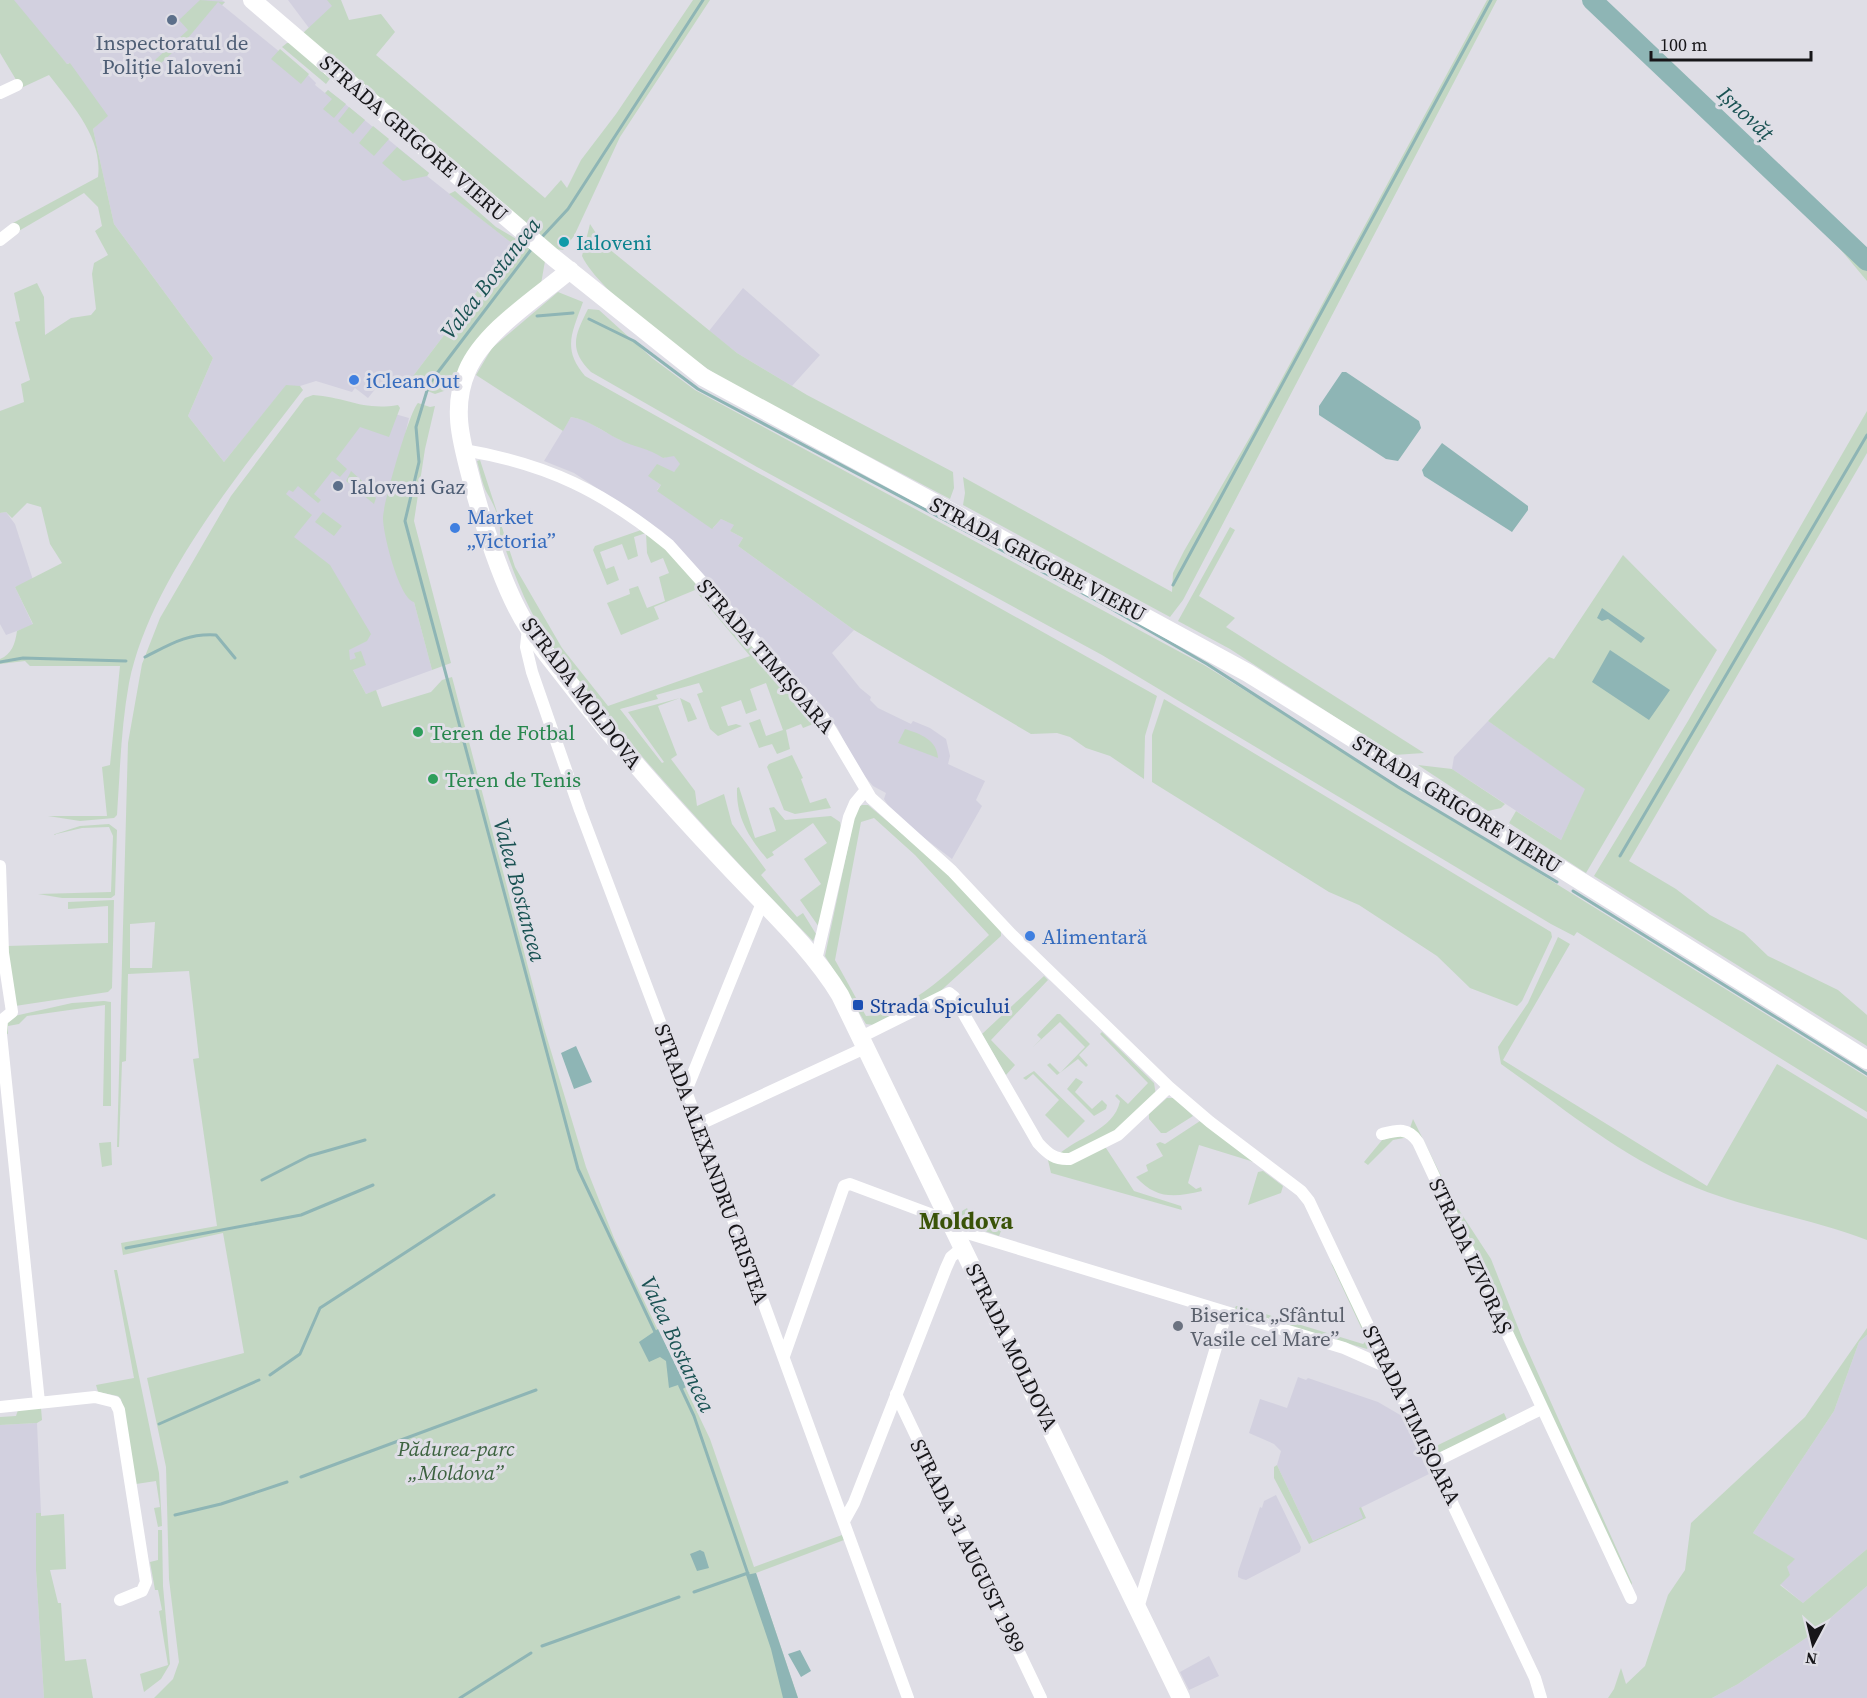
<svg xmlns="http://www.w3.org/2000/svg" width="1867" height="1698" font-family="'Source Serif 4',serif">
<rect width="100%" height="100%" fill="#dfdee6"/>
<path fill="#d2d0df" d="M0,0H222L225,2L222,5L308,75L316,83L315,85L325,93L328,90L429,173L427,176L513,244L404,388L381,382L368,398L355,388L352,392L316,381L300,386H286L224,462L188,416L213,358L114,224L93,129L107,116L69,63L67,64L45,40Z
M288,0H341L309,28Z
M743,288L820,355L792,386L737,353L709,331Z
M395,414L409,418L404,439L414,602L432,670L366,694L300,571L269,460L357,422Z
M571,417L584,420L620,440L655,452L663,458L674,455L681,464L674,472L649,476L661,485L657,490L713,528L721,519L735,525L730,531L743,538L738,546L854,630L832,653L860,688L871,697L870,700L878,708L911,724L913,721L930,728L946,739L950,756L948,764L985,781L976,800L982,806L952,859L895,816L884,799L886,793L873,786L857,767L837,727L757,634L662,531L574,473L544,461Z
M6,512L15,524L33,580L15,587L33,625L6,635L0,624V513Z
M1488,721L1586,789L1561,840L1452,769L1454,757Z
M1867,1335V1549L1803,1603L1780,1584L1787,1567L1794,1559L1753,1533L1834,1411L1859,1342Z
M1298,1377L1306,1380L1308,1378L1378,1402L1402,1416L1429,1474L1360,1508L1364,1518L1313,1541L1277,1465L1281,1451L1274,1444L1249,1433L1260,1399L1287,1408Z
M37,1423L41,1513L36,1514V1570L44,1698H0V1425Z
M1276,1495L1301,1547L1300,1552L1246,1580L1242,1579L1238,1577V1572L1260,1507L1262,1508L1264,1501Z
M1867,1586V1698H1712L1738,1684L1812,1634Z
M1209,1656L1219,1676L1189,1690L1180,1672Z"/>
<path fill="#c3d7c3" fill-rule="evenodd" d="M0,0H14L67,64L70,63L108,116L93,129L114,224L213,358L188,416L224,462L286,385L300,386L303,390C240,473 150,580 129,683C121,727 120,771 117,815L114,818L80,821L48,816H107L102,767L110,765L120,666H30L25,661L0,664V659C12,654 15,644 17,631L33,624L15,587L62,563L50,544L41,507L27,503L12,518L6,512L0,513V411L24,402L21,384L30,380L15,322L20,321L14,293L37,283L44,297L45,335L71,318L91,315L96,309L92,274L94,263L108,255L95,231L102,226L98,207L84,193L17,232L13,223L98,177C103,137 71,104 49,75L21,88L0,53Z
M200,0L225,2L222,5L218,2L188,38L159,65L155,60L188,30L179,20Z
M327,0H341L349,20L381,14L395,32L376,55L545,198L561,180L567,188L581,160L616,114L693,0H710L620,137L574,236L563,250L553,249L303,33L332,6Z
M1487,0H1497L1183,600L1170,617L963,505L965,493L963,477L1172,592L1173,573L1184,551L1254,430Z
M1584,0H1603L1867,248V281L1836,244Z
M287,43H293L332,76L326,84L282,47Z
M280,49L309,74L301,84L271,59Z
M328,90L346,104L334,118L323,109L332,99L325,93Z
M349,107L365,120L353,134L338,121Z
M373,126L389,139L374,156L359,143Z
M397,147L429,173L427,176L403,181L382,163Z
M455,191L496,227L523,243L545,261L541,284L447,390L435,394L420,388H404L513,244L449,194Z
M590,224L603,244L737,353L807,395L953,472L954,488L950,499L726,381C689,357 600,294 582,256Z
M558,292L583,302C572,333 562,349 585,376L1157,696L1145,736L1144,779L1110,756L1086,748L1070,737L1057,733L1031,734L854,630L738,546L743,538L730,531L734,525L721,519L712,529L657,491L661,485L648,476L657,464L674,472L680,464L674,456L663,458C649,448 633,447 618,439C602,431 589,420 571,417L563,431L476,375L492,348Z
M588,309L599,310L652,358L695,390L1204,665L1867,1077V1112L1577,932L1574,936L1551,924L1102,655L757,467L591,372C568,349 575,335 588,309Z
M313,395C346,397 362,411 398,405L400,408L389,437L360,427L336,459L347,469L340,477L332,471L314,494L321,500L318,503L298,486L293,492L289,490L286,494L312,515L294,537L330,565L371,634L367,641L349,650L350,660L356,658L354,653L361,651L366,665L353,670L366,694L376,690L382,707L431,692L442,680L452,677L544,1028L586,1167L614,1238L710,1439L754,1567L842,1535L844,1540L756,1573L798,1698H154L173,1679L179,1662L169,1579L166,1467L147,1378L244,1353L223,1233L123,1255L121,1243L217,1226L193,1059L199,1058L189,971L128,974L126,1061L122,1062L119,1147H117L128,743L142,664L160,618L231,496L305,398ZM155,922L152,968H130V924Z
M418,403L430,407L435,406L425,449L414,521L451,663L432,670L414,602C399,598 383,534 383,518C383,504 410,410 418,403Z
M1867,411V453L1629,861L1676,889L1710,915L1744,933L1768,956L1838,990L1867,1015V1046L1594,876L1688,721Z
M480,460L515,567L562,648L608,706L750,656L695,590L654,607L659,619L621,635L607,603L630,594L629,589L638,586L647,608L665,601L659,577L669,573L663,558L651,563L647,553L646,533L634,537L638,556L628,560L622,544L600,552L606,569L614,566L619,580L607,585L593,550L595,546L644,529L659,540L820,720L826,731L823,732L818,722L803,728L801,724L786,730L790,749L777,754L772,744L759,748L749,723L760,719L766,736L783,730L766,683L750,689L757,710L746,714L741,700L721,707L728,726L736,724L742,726L718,736L710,729L697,694L703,692L699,683L656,695L658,699L620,709L662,763L664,762L628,712L680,698L690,703L697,719L688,722L680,698L658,706L677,755L671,759L695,791L697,806L724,794L732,824L766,870L761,875L797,917L803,913L816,934L813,941C749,876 687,809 628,740C592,699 554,658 530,609C518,585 509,559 500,534C501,519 494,505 487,493C482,484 480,471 477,461Z
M351,471L370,488L376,498L374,504L346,481Z
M323,512L342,526L334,536L315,522Z
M1230,527L1235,530L1199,596L1235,618L1226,627L1424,753L1394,755L1230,649L1178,621Z
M1623,555L1717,650L1586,873L1509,823L1516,811L1561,840L1585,789L1488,721L1549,657L1554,659Z
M1164,699L1551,932L1552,937L1522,1001L1517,1006L1470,988L1437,956L1359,905L1329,892L1152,782V735Z
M905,729C921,734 937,740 938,758L898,743Z
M792,755L803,778L801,779L810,803L826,798L831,808L795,814L784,810L767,767L769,764Z
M1418,765L1452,769L1505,804L1501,808L1488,811Z
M739,787L755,838L776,831L769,808L774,807L785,820L831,816L840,822L841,829L819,927L800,900L821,884L804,859L827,843L813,823L772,852L774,855L767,859C749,837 736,818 737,788Z
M862,805H868L935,861L1001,931V936L935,996L874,1025L866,1024L825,956L856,809ZM874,818L915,855L989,935C959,963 909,1015 866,1016L835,960L861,822Z
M109,824L117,830L115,895L111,898H62L38,894L111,892L113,836L109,827L82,828L52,835L80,826Z
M114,900L112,988L108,992L15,1006L7,946L108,943V906L68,909V902Z
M1558,937L1570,944L1503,1060L1707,1186L1777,1064L1867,1119V1240C1812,1219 1752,1210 1697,1188C1625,1160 1563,1108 1501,1064L1498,1047L1528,1003Z
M1044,976L1048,980L991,1040L1015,1065L1006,1075L982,1034Z
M104,1001L111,1002V1106H103L105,1005L27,1016L19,1024L8,1026V1034L4,1032L10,1017L72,1003Z
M1057,1014H1060L1090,1044L1079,1055L1088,1065L1086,1067L1078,1059L1057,1075L1047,1065L1050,1063L1060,1073L1085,1047L1060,1022L1033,1047L1041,1039L1037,1035Z
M1102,1032L1154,1083L1156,1095L1126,1125L1068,1156H1057C1076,1137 1114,1131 1120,1101L1115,1096L1117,1094L1128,1104L1148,1083L1100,1034Z
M1034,1071L1085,1121L1068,1138L1045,1115L1059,1100L1033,1074L1026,1080L1023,1078Z
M1076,1078L1083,1082L1075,1092L1092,1109L1102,1100L1107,1105L1106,1109L1094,1116L1067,1089Z
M1167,1098H1175L1193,1116L1166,1133H1161L1149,1119V1114Z
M1413,1119L1455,1204L1491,1259L1523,1340L1632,1583L1630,1588L1410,1128Z
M1200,1121L1254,1162L1199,1145L1188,1183L1196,1189L1201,1187L1202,1191C1175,1197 1157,1200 1136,1177L1148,1171L1146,1165L1163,1156L1156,1144L1160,1142L1165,1144Z
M1404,1133L1409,1137L1393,1140L1368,1165L1364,1162L1383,1139Z
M111,1142L112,1165L102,1167L99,1143Z
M1101,1147L1106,1148L1134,1191L1181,1206L1182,1210L1051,1173L1048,1160Z
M1263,1171L1283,1186L1281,1193L1248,1205L1258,1172Z
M967,1208L972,1219L987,1221L989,1227L1001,1231L999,1236L960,1222L957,1214Z
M1331,1263L1337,1270L1371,1343L1367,1349L1234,1310L1236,1306H1239L1363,1344L1367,1340Z
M114,1270H117L159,1473L162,1526L158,1527L154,1508L160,1507L156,1481L136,1484L121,1399L118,1396L98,1392L96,1385L134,1378Z
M1867,1328V1335L1859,1342L1834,1411L1753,1533L1795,1559L1787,1567L1790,1575L1780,1585L1803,1603L1867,1549V1586L1812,1634L1738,1684L1712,1698H1608L1614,1689L1621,1668L1626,1684L1645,1666L1668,1595L1685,1570L1691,1523L1805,1417Z
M41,1408L42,1420L37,1423L0,1425V1417L16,1416L18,1410Z
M1504,1413L1508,1422L1438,1453L1434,1447Z
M1277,1465L1313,1541L1363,1518L1359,1508L1361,1507L1366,1518L1309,1544L1274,1478V1467Z
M36,1513H41V1516L64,1514L66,1569L50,1570L58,1603H61L65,1661L86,1659L93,1698H44L36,1570Z
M158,1530H162L163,1586L170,1664L161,1679L144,1692L140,1674L168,1665L159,1611L162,1610L158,1590H155L150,1562L158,1560Z"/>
<path fill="#8eb5b5" d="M1342,372H1346L1419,421L1421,428L1398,461L1386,459L1319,415V406Z
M1442,443L1528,506V510L1512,532L1424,476L1422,470Z
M1602,608L1645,638L1641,643L1608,619L1602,621L1597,618Z
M1610,650L1670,690L1649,720L1592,682Z
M576,1046L592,1082L574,1089L561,1053Z
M658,1329L686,1387L681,1390L678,1385L669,1388L666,1361L660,1357L649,1362L639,1342Z
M700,1550L704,1552L709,1568L697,1571L690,1554Z
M756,1573L798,1698H783L771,1649L746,1575Z
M800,1650L811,1671L801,1677L788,1654Z"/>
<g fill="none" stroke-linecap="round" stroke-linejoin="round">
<path stroke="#8eb5b5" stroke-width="3" d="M542,237L568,209L703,0
M533,247L429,384L416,427L419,462L405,521L578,1169L656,1334
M537,316L573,313
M589,319L634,341L698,389L1103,604L1207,664L1398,787L1557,882
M1173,585L1491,0
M145,657C169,645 187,633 216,635L235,658
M0,662L23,658L126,661
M1620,856L1867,435
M1573,891L1867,1074
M262,1180L309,1156L365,1140
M126,1248L301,1215L373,1185
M270,1375L300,1354L320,1308L494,1195
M680,1386L694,1416L749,1577
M159,1424L259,1380
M301,1477L536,1390
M175,1515L221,1504L287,1482
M694,1592L748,1573
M542,1646L679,1597
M460,1698L531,1653"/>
<path stroke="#8eb5b5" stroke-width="20" d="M1592,0L1867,261"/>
<path stroke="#fff" stroke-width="12" d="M0,93L17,85
M0,240L14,229
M464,450C548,464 604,492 669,545L823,717L871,798L952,871L1011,934L1169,1087L1210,1122L1301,1191L1309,1201L1535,1678L1541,1698
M528,628L526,647L532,672L580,810L686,1091L908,1698
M0,866L3,953L12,1012L2,1020L1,1034L39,1402
M816,960L849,817L855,803L865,791
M861,1037L949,993L954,997L1038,1143C1048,1154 1055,1160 1070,1159L1118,1135L1169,1087
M686,1091L762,903
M698,1125L867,1047
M1382,1134C1398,1130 1408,1127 1418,1142L1631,1598
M954,1229L1344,1348L1389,1368
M784,1356L844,1186L850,1184L949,1221
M896,1394L1041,1698
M0,1407L95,1397L115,1402L119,1410L146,1582L142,1591L120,1600
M1434,1462L1541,1409
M844,1521L854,1503L946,1268L951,1257L963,1247
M1138,1608L1226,1314"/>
<path stroke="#fff" stroke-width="18" d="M252,0L554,258L703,377L1248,673L1867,1060
M570,270C537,298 484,331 467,371C450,410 463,447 473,486C485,529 504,592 529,629C540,647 554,663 567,680C617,745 671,806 727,865C766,907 810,946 840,995L1181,1698"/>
</g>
<g fill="#5c6f8a" stroke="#dfdee6" stroke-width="2">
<circle cx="172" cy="20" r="6"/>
<circle cx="338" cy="486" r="6"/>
</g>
<circle fill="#0f9aa8" stroke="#dfdee6" stroke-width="2" cx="564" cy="242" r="6"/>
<g fill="#3f7fe0" stroke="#dfdee6" stroke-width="2">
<circle cx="354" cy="380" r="6"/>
<circle cx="455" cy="528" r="6"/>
<circle cx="1030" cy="936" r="6"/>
</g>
<g fill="#2e9e5b" stroke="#dfdee6" stroke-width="2">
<circle cx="418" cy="732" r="6"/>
<circle cx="433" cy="779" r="6"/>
</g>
<rect fill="#1a4fb4" stroke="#dfdee6" stroke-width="2" x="852" y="999" width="12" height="12" rx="3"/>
<circle fill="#6b7280" stroke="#dfdee6" stroke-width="2" cx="1178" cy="1326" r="6"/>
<g text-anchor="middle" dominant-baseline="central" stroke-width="6" stroke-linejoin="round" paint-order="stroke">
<g font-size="21" fill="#4e5e75" stroke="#dfdee6">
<text x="172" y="42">Inspectoratul de<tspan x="172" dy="24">Poliție Ialoveni</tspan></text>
<text x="350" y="486" text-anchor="start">Ialoveni Gaz</text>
</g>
<g font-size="21" fill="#171619" stroke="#dfdee6">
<text transform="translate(414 138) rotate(41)">STRADA GRIGORE VIERU</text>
<text transform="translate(1038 559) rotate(28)">STRADA GRIGORE VIERU</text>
<text transform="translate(766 656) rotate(49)">STRADA TIMIȘOARA</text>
<text transform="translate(582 693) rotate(53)">STRADA MOLDOVA</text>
<text transform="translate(1457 804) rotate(32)">STRADA GRIGORE VIERU</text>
<text transform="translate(712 1164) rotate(70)">STRADA ALEXANDRU CRISTEA</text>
<text transform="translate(1471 1256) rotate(65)">STRADA IZVORAȘ</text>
<text transform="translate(1012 1347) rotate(64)">STRADA MOLDOVA</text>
<text transform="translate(1412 1415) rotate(64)">STRADA TIMIȘOARA</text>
<text transform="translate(968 1546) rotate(64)">STRADA 31 AUGUST 1989</text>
</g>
<g font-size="21" fill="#0d838f" stroke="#dfdee6" text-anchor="start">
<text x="576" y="242">Ialoveni</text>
</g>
<g font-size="21" fill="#366cbe" stroke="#dfdee6" text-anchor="start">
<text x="366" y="380">iCleanOut</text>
<text x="467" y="516">Market<tspan x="467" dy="24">„Victoria”</tspan></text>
<text x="1042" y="936">Alimentară</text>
</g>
<g font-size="21" fill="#27864d" stroke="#dfdee6" text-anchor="start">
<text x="430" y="732">Teren de Fotbal</text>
<text x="445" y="779">Teren de Tenis</text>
</g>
<g font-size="21" fill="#164399" stroke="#dfdee6" text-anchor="start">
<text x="870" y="1005">Strada Spicului</text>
</g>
<g font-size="21" fill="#5b616d" stroke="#dfdee6" text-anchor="start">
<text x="1190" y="1314">Biserica „Sfântul<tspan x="1190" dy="24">Vasile cel Mare”</tspan></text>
</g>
<g font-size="21" font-style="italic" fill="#3c623f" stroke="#dfdee6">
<text x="456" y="1448">Pădurea-parc<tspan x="456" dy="24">„Moldova”</tspan></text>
</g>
<g font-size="22" font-style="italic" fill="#1a5253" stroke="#dfdee6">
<text transform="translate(1746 113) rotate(43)">Ișnovăț</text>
<text transform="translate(490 278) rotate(-52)">Valea Bostancea</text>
<text transform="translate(520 890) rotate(75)">Valea Bostancea</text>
<text transform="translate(678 1344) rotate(65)">Valea Bostancea</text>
</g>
<g font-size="24" font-weight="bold" fill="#3a5308" stroke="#dfdee6">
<text x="966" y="1220">Moldova</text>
</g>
</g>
<g transform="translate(1813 1644) rotate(187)" stroke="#dfdee6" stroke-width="4.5" paint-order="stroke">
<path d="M0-4.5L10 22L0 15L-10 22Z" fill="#171619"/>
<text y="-9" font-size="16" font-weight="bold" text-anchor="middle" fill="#171619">N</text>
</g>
<path d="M1651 51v9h160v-9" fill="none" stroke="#171619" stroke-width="3"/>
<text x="1660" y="51" font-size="18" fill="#171619" stroke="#dfdee6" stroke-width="4.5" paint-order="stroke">100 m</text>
</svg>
